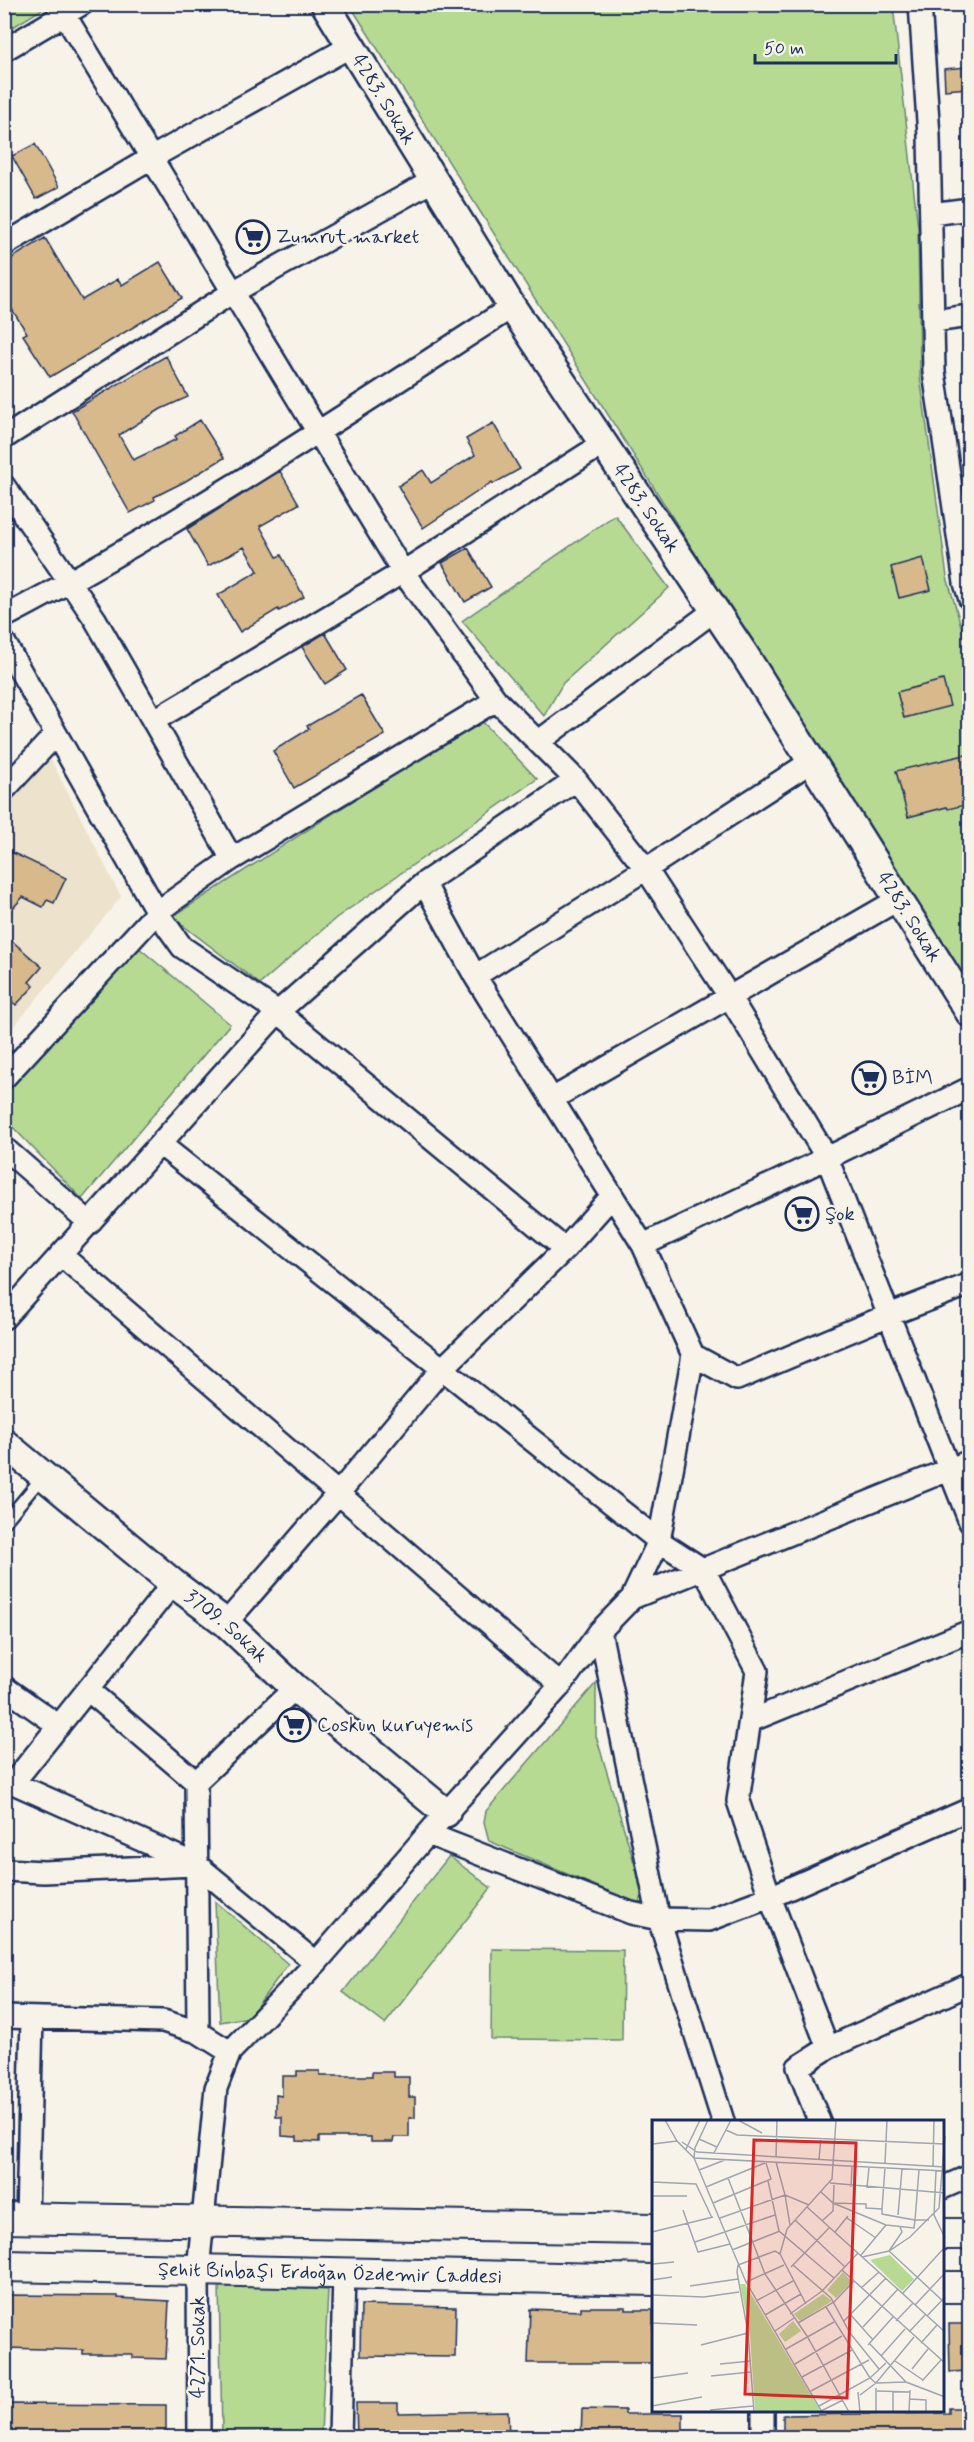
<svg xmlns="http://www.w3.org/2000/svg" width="974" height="2442" font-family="Mynerve,sans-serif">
<rect width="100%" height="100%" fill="#f7f3e8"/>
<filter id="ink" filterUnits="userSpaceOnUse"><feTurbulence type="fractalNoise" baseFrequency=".0167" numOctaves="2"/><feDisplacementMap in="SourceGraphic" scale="12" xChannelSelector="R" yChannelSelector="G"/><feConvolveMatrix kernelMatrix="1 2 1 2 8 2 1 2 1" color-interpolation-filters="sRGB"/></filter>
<g filter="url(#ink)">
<path fill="#ede2cc" d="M49,756L121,897L5,1037L4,805Z"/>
<path fill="#b7da93" stroke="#698478" stroke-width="1.5" d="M4,5H42L44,8L5,32Z
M350,5H893L918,228L920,376L947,577L969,654V988Z
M615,515L669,588L563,683L544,716L462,621Z
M480,719L537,779L336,918L260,984L172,917Z
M138,947L230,1024L82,1199L5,1119L4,1093Z
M596,1683V1736L643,1892L640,1902L631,1901L489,1841L484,1822L486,1811Z
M449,1856L491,1888L385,2024L343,1992Z
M215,1901L288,1964L249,2017L220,2022Z
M492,1949L623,1950L622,2040L491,2039Z
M219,2285L328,2290L321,2434L222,2432Z"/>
<path fill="#d7b98b" stroke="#1b2f5e" stroke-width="1.5" d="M968,67L969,88L945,90L944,69Z
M35,144L59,187L36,199L12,156Z
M45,238L82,300L118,279L122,285L160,262L182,298L50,377L23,335L27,333L4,297V263Z
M166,356L188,397L161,409L119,435L133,460L177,439L175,436L200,420L224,458L184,482L154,497L155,500L130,513L72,411Z
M493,423L520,469L493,484L492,482L423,528L398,486L423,470L431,483L475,455L466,439Z
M280,471L299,504L260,526L277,557L281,555L304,597L279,611L278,609L240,632L218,595L258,571L244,547L208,566L187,529Z
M468,548L491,587L465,602L442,563Z
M923,558L931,590L899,598L891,567Z
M325,633L347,670L325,684L302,647Z
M943,680L950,706L904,718L897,692Z
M361,695L385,735L294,788L273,751L309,729L307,726Z
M969,754V804L948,809L947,807L908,817L896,771Z
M11,852L66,878L54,903L47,900L43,907L23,897L4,918V865Z
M4,934L42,967L29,982L34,986L16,1005L4,995Z
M297,2071H320V2076H372V2072H394V2077H409V2097H415V2118H409V2137H394L393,2142H371V2137H319V2142L297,2141V2137L282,2136V2117H276V2095L282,2096V2076H297Z
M4,2295L118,2296V2298L169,2301L166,2359L132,2358V2354H83V2350L4,2348Z
M361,2305L456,2307L455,2357L360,2356Z
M581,2307H626V2310H653V2363H528L530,2309L581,2311Z
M949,2324H969V2371L950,2372Z
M356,2403H398V2413L508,2411L509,2438H357Z
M4,2404L166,2405V2438H4Z
M949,2408H969V2438H783V2415L949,2413Z
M582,2409L625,2410V2414H683V2438H581Z"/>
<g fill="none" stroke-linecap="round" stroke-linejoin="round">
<g stroke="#1b2f5e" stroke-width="15">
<path id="service" d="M4,1523L43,1476"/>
</g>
<g stroke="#1b2f5e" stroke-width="26">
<path id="minor" d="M58,4L403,572L496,700L576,780L646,869L729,996L827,1158L970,1522
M920,4L929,136L934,372L965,583L970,599
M4,50L82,4
M931,214L970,209
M4,245L151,158L351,46
M933,321L970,316
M4,438L233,292L434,180
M4,486L95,619L232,859
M4,617C180,525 346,414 512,307
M4,642L157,912L182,947L278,1012L565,1249
M153,721L403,572L604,443
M538,742L715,610
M4,790L56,734
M475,976L646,869L812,761
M4,1078L157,912L232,859L496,700
M552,1099L899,899
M160,1144L659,1541L704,1570L757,1671L738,1801L770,1897L828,2048
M4,1148L90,1223
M643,1245L827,1158L970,1088
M61,1255L561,1685
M4,1318L278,1012L424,883L576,780
M693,1355L737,1379L889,1315L970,1284
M632,1598L970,1461
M226,1623L337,1495L442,1369L565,1249L612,1196
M600,1631L659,1919L709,1920L770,1897L970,1809
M4,1687L59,1726
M88,1690L196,1782
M750,1721L970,1631
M4,1782L13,1783L197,1865L316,1963
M13,1783L173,1583
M428,1834L631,1913L659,1919L723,2121
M4,1870L44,1872L194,1865
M4,2017L163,2021L198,2032L230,2052
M198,2032L196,1782L295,1688
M819,2121L798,2067L828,2048L970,1984
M942,2188L970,2176
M27,2218L32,2018
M763,2410V2438
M199,2438L198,2270L216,2088L230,2052L316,1963L446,1813L561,1685L600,1631L632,1598L659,1541L693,1355L643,1245L475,976L424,883
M340,2438L344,2273"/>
</g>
<g stroke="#1b2f5e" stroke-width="32">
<g id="tertiary">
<path id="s1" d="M325,4L512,307L744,654L970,1013"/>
<path id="s2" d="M4,1443L173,1583L226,1623L295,1688L446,1813"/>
</g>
</g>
<g stroke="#1b2f5e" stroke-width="34">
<g id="secondary">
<path d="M4,2218L653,2229"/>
<path d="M942,2234H970"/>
<path id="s3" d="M4,2266L653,2280"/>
<path d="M942,2287H970"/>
</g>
</g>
<use href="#service" stroke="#f7f3e8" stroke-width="10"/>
<use href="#minor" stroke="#f7f3e8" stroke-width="21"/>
<use href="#tertiary" stroke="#f7f3e8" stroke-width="27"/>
<use href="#secondary" stroke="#f7f3e8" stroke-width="30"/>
</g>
</g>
<defs>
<g id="supermarket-ring" transform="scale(1.725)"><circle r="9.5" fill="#f7f3e8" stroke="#1b2f5e" stroke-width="1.5"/><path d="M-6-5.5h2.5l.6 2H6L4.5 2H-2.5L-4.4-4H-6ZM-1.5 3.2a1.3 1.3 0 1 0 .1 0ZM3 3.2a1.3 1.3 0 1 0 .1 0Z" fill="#1b2f5e"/></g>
</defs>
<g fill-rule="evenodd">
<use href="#supermarket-ring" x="253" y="237"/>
<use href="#supermarket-ring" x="869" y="1078"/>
<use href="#supermarket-ring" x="802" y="1214"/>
<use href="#supermarket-ring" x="294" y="1725"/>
</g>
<g text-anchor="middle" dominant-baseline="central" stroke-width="4.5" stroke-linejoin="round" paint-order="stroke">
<g font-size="20" fill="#1b2f5e" stroke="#f7f3e8">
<text stroke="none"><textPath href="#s1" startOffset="112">4283. Sokak</textPath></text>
<text stroke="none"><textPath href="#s1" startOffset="598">4283. Sokak</textPath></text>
<text stroke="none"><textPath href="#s1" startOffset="1084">4283. Sokak</textPath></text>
<text stroke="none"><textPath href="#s2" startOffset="288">3709. Sokak</textPath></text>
<text stroke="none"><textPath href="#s3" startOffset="326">Şehit Binbaşı Erdoğan Özdemir Caddesi</textPath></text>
<text transform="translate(198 2347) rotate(-90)">4271. Sokak</text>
</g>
<g font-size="20" fill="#1b2f5e" stroke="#f7f3e8" text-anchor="start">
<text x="276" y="237">Zumrut market</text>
<text x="892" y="1078">BİM</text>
<text x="825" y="1214">Şok</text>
<text x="317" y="1725">Coskun kuruyemis</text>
</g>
</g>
<g transform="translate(652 2120)">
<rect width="292" height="292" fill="#f7f3e8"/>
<path d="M238,135L262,159L250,171L218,140ZM191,152L200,162L184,178L175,170ZM88,164H93L169,292H103L98,214ZM171,174L180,181L148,201L142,194ZM141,201L149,211L133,222L127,214Z" fill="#b7da93"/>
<path fill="none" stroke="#9fa5b1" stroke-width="1.5" d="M13,0L25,21L42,38L293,51M56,0L43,28L42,38L94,162L170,292M86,0L110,13M74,10L85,15L292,24M47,19L65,27M30,22L45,32L293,47M1,24L25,21M34,29L48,0M62,33L79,0M124,37L125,0M167,39L169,18M124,42L133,75L157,85M233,43L235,0M281,46L282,0M47,50L73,40M284,51L282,95L293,118M76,58L113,154L155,216L197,292M116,61L127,111L182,158M1,62L44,64L60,98M178,63L293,73M54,67L113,43M199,67L200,46M215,68L217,47M169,72L181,83L234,105L262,108L263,100H277M0,76H35M61,83L119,59L114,43M181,83L214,84V88L230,89V94L263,100L267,50M155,87L293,212M230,89L233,48M31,90L46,132L78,124M246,95L250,49M68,98L133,75L138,105M195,98L224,118M143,100L193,147M170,101L181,91L182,65M248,107L250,112L237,131L293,183M0,112L61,97M183,112L196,96M43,122L123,95M80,130L128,111M209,135L234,105M210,137L237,131L258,117L287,88L293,16M1,144L22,142M141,145L179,178L198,213L227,249M139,147L177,108M0,149L1,0M190,150L293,243M0,160L20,157M94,162L132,145M38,166L86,159M209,168L227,152M251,173L293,127M0,175L52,177L87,172M104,181L141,161M154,184L128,134L135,109L180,59L184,0M263,185L293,153M174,187L218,258L224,263L254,262M138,194L170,171L206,133M198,194L221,220M113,195L149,174M275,196L293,177M192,201L234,158M244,201L261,183M0,203L45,205M146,203L182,182L202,161M211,207L246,169M123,211L142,198M257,212L274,194M269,223L285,205M218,224L254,262L293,277M49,225L96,213M216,225L241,197M134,229L182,202M229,236L253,209M243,241L271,260M68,244L99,241M143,244L190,216M260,249L276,229M59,256L99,252M150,257L200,230M0,258L36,253M270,261L289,240M159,271L217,240M225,271L258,272M206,272L208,292M241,272V292M208,275L224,263L262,217M258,279L274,280V292M0,286L50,277M167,286L218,258L234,243M58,290L101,286M169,291L191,280M102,292L96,213L85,152L86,145L123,131L128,134M224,292V268M257,292L258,270"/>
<path fill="#d62828" fill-opacity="0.15" stroke="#d62828" stroke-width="3" d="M102,20L204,23L195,278L93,274Z"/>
<rect width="292" height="292" fill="none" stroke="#1b2f5e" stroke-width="3"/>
</g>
<rect width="974" height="2442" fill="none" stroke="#f7f3e8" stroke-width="24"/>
<rect x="12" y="12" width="950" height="2418" fill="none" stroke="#1b2f5e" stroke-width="2" filter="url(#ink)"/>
<path d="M755 54v9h141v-9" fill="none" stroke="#1b2f5e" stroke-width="3"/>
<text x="764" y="54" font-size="18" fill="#1b2f5e" stroke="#f7f3e8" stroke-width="4.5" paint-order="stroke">50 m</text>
</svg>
